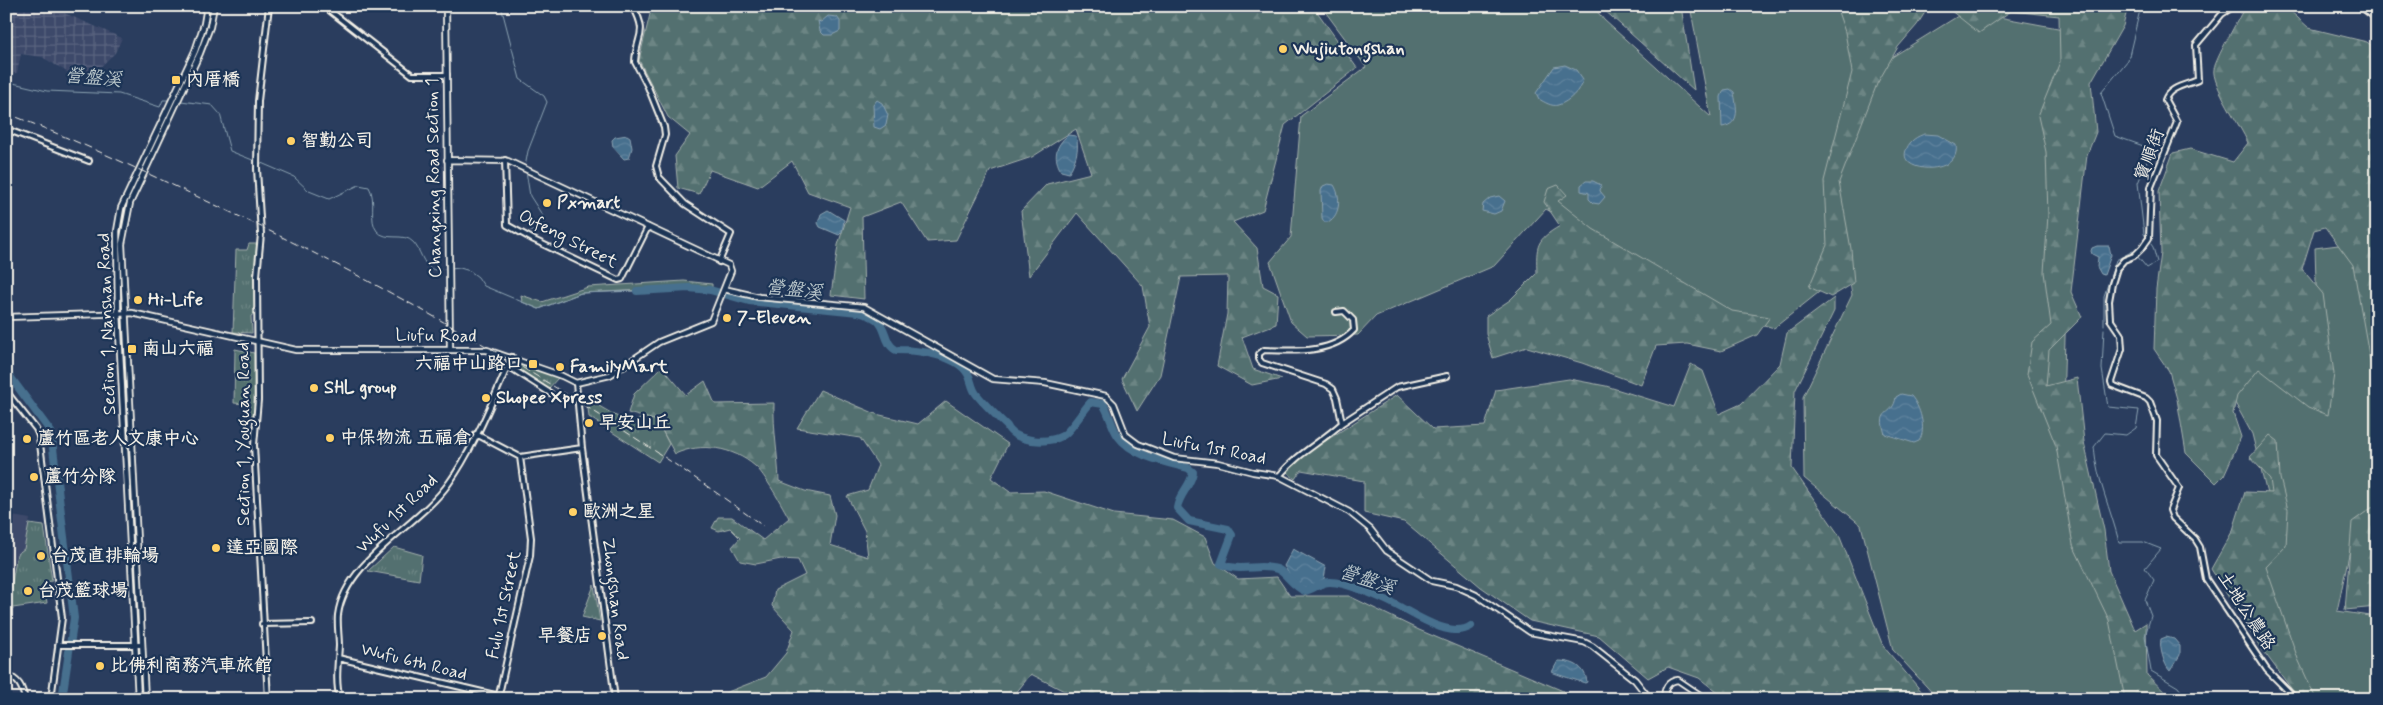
<svg xmlns="http://www.w3.org/2000/svg" width="2383" height="705" font-family="Mynerve,'LXGW WenKai TC',sans-serif">
<defs>
<pattern id="industrial-grid" width="8" height="8" patternUnits="userSpaceOnUse" patternTransform="scale(1.25)"><rect width="8" height="8" fill="#3d496a"/><path d="M0 4h8M4 0v8" fill="none" stroke="#5a647f"/></pattern>
<pattern id="forest-firs" width="22" height="20" patternUnits="userSpaceOnUse" patternTransform="scale(1.25)"><rect width="22" height="20" fill="#53706f"/><path d="M5 1l3.5 6h-7zM16 11l3.5 6h-7z" fill="#6c8584"/></pattern>
<pattern id="park-tufts" width="24" height="20" patternUnits="userSpaceOnUse" patternTransform="scale(1.25)"><rect width="24" height="20" fill="#53706f"/><path d="M3 7l-1-3M5 7V3M7 7l1-3M15 17l-1-3M17 17v-4M19 17l1-3" fill="none" stroke="#6c8584"/></pattern>
<pattern id="water-waves" width="16" height="10" patternUnits="userSpaceOnUse" patternTransform="scale(1.25)"><rect width="16" height="10" fill="#466f8e"/><path d="M0 5q4-4 8 0t8 0" fill="none" stroke="#61849e"/></pattern>
</defs>
<rect width="100%" height="100%" fill="#2a3d5e"/>
<filter id="ink" filterUnits="userSpaceOnUse"><feTurbulence type="fractalNoise" baseFrequency=".02" numOctaves="2"/><feDisplacementMap in="SourceGraphic" scale="10" xChannelSelector="R" yChannelSelector="G"/><feConvolveMatrix kernelMatrix="1 2 1 2 8 2 1 2 1" color-interpolation-filters="sRGB"/></filter>
<g filter="url(#ink)">
<path fill="#3d496a" d="M6,515L30,519L24,549L17,554L11,588L6,591Z"/>
<path fill="url(#industrial-grid)" d="M6,6H64L62,12L122,38L115,53L95,72H67L42,57L21,54L17,73L6,74Z"/>
<path fill="#53706f" stroke="#a4b0ac" d="M1321,6H1593L1604,20L1711,117L1690,6H1847L1867,71L1830,183L1833,281L1774,328L1712,309L1546,209L1494,266L1376,316L1358,335L1307,336L1291,322L1270,262L1291,237L1301,116L1366,67Z
M1966,11L2074,31L2062,440L2137,699H1938L1893,650L1861,525L1804,478L1803,397L1852,295L1834,185L1876,67Z
M2377,240V511L2355,526L2337,611L2377,617V699H2300L2251,559L2277,534L2252,434L2229,392L2253,361L2320,411L2315,248Z"/>
<path fill="url(#forest-firs)" stroke="#a4b0ac" d="M652,6H1313L1357,68L1285,125L1263,210L1233,222L1257,248L1263,286L1278,294L1276,324L1242,337L1253,369L1282,379L1252,385L1217,366L1227,314L1228,276L1181,277L1160,375L1137,411L1122,379L1150,327L1143,286L1077,213L1029,276L1021,211L1047,184L1091,173L1076,129L1032,157L990,171L956,240L927,242L901,202L862,217L864,299L831,295L838,245L850,207L808,192L792,161L758,187L710,170L699,194L678,188L675,156L690,135L668,117L639,60Z
M1600,6H1681L1694,90L1603,9Z
M1836,6H1929L1917,25L1898,47L1877,84L1839,182L1851,249L1854,283L1831,297L1809,287L1827,245L1824,181L1852,72L1845,32Z
M1945,6H2128L2123,26L2091,82L2096,132L2087,155L2071,292L2082,317L2049,350L2046,386L2077,378L2084,442L2104,530L2109,571L2135,630L2146,623L2147,675L2170,697L2176,699H2125L2109,620L2073,545L2056,446L2027,374L2032,342L2051,325L2044,272L2048,215L2046,152L2038,116L2060,62L2059,16L2011,11L1979,33Z
M2258,6L2287,8L2309,28L2367,42L2377,50V299L2372,350L2377,362V372H2372L2353,265L2325,227L2314,230L2302,269L2323,294L2334,374L2328,415L2308,407L2259,369L2237,396L2233,413L2241,437L2224,475L2216,483L2186,453L2177,399L2169,371L2154,349L2156,289L2161,253L2159,191L2173,153L2190,149L2233,162L2248,143C2241,126 2211,84 2214,69C2216,58 2236,24 2242,12Z
M1558,185L1567,195L1558,201L1593,229L1732,311L1770,317L1757,335L1721,351L1687,344L1656,346L1641,385L1582,363L1527,347L1493,358L1486,334V316L1510,300L1537,273C1536,245 1536,240 1560,226L1544,202L1548,189Z
M1834,298V311L1795,391L1792,468L1839,535L1883,646L1928,699H1726L1699,678L1668,667L1648,678L1599,636L1530,621L1481,587L1404,522L1364,513V481L1301,470L1295,479L1287,472L1302,456L1397,395L1433,429L1485,426L1496,390L1569,379L1606,386L1674,407L1691,364L1703,371L1719,414L1741,404L1780,364L1787,333Z
M662,367L686,395L705,381L715,404L774,403C773,429 778,455 779,481L805,491L830,496L835,515L830,545L868,557L865,531L847,496L868,490L878,465L860,438L797,428L820,390L876,414L918,424L946,401L1008,444L991,478L1010,492L1044,491L1114,514L1173,520L1205,537L1215,563L1238,579L1277,577L1290,596H1349L1419,630L1582,699H1065L1070,694L1031,674L1011,699H726L725,693L766,677L786,653L794,630L772,606L775,590L805,575L798,560L781,559L756,564L740,561L732,547L740,538L730,528L719,531L712,528L718,517H732L763,540L789,518C783,507 764,473 755,466C733,447 701,442 675,454L657,421L628,413L634,394Z
M2270,435L2278,441L2280,478L2288,510L2286,546L2266,567L2298,659L2316,699H2299L2256,641L2211,569L2233,530L2245,492L2272,493L2270,479L2250,457Z
M2377,504V607L2345,610L2352,522Z"/>
<path fill="url(#park-tufts)" stroke="#a4b0ac" d="M249,244H257L255,313L251,316L252,333L233,332L236,250H247Z
M684,281L712,284V290L689,288L581,293L539,309L522,302L521,295L542,302L588,287Z
M235,349L254,353V414L248,418L246,404L234,403Z
M521,362L558,378L548,389L516,369Z
M587,399L630,424L644,417L657,421L669,444L658,462L589,417Z
M29,524L44,526L52,581L44,582L47,603L6,609V591L11,588L17,554L24,549Z
M394,547L422,555L419,580L368,571Z
M594,585L600,621L582,617Z"/>
<path fill="url(#water-waves)" stroke="#8ca3b2" d="M828,16L837,17L840,21V31L832,35H824L820,31L818,21L821,22Z
M1565,65L1576,70L1583,80C1580,90 1569,102 1558,105C1552,107 1544,102 1539,99L1536,93L1554,67Z
M1730,89L1734,92C1736,106 1742,124 1722,127L1721,97L1724,90Z
M877,100L882,103L888,115L886,125L880,129L874,127L873,105Z
M1925,134L1938,135L1956,145C1962,177 1893,174 1907,148C1910,141 1917,136 1925,134Z
M627,135L630,137L632,148L629,158L624,159L613,147L612,140L615,137Z
M1068,135L1076,136C1080,150 1075,161 1069,173L1061,171C1053,157 1055,146 1068,135Z
M1586,181H1593L1601,185L1600,191L1605,197L1599,204L1593,203L1589,199V193L1581,191V185Z
M1328,184L1334,185C1341,196 1341,215 1328,222H1324L1322,218L1321,191L1323,186Z
M1499,196L1505,201L1501,211L1494,214L1482,211L1483,204L1490,198Z
M828,210L844,220L842,232L839,235L820,227L818,223L821,214Z
M2097,246H2109L2111,255L2104,275L2101,274L2097,267L2098,257L2092,254L2091,251L2092,248Z
M1901,394L1911,396C1920,406 1927,429 1919,441L1914,443L1885,434C1876,407 1893,418 1896,397Z
M1293,549L1326,567L1324,579L1307,588L1294,582L1284,566Z
M2166,637L2174,639L2180,646V655L2170,671C2164,665 2159,647 2161,639Z
M1558,661C1572,661 1585,666 1587,682L1585,683C1579,681 1555,674 1552,672Z"/>
<g fill="none" stroke-linecap="round" stroke-linejoin="round">
<path stroke="#8ca3b2" stroke-width="1" d="M501,6L520,79L544,96L547,102L528,151L525,167
M6,83H13L47,91L119,94L160,107L163,100H169
M173,100L212,105L220,114L230,151L255,161
M259,162L294,177L309,191L329,199L359,185L369,187C377,200 368,220 377,231C386,242 404,232 413,242C421,250 422,264 432,269C436,271 443,269 447,269
M526,171L530,196L546,221L536,231H531
M2137,256L2147,268L2157,262L2153,247L2144,234L2138,183L2152,149L2115,136L2101,93L2128,60L2139,14L2143,6
M451,269L460,268L470,271L478,277L484,286L539,309L581,293L637,291
M2104,325V296L2116,260L2133,251L2134,253
M2104,329L2102,369L2108,407L2139,410L2136,428L2126,435L2105,433L2094,447C2097,480 2111,510 2119,542H2143L2161,549L2145,568L2154,580L2145,600L2151,616L2145,636L2151,671L2178,687L2187,699"/>
<path stroke="#466f8e" stroke-width="8" d="M637,291L689,288L710,290L749,301L858,312C864,314 872,315 877,320C887,328 884,344 896,350C916,350 957,354 968,374C972,381 971,388 977,395C986,406 997,416 1007,426C1014,443 1054,445 1066,433C1075,424 1082,412 1091,402L1103,404C1110,414 1111,426 1118,436C1132,456 1165,462 1188,468L1193,472C1191,486 1179,494 1177,508L1189,521L1228,529L1232,535L1221,564C1240,573 1259,563 1277,569C1286,572 1292,586 1305,591C1314,589 1320,582 1330,582C1346,582 1381,597 1396,605C1414,614 1451,640 1471,626
M6,371L51,432L74,618L62,699"/>
<g stroke="#f4f1e8" stroke-width="8">
<path id="minor" d="M324,6L412,75H447
M633,6C649,36 636,34 635,62L648,87L664,127L665,135L656,166L659,177L685,204L731,234L719,262
M2234,6L2222,14L2196,45L2198,80C2186,85 2169,87 2165,100L2177,122L2151,187L2149,238L2142,248L2134,256L2124,260L2117,268L2112,284L2109,301L2110,319L2121,335L2122,349L2111,382L2112,385L2146,398L2150,402L2157,421L2156,455L2179,488L2170,510L2173,518L2195,539L2200,547L2206,579L2267,670L2296,699
M2360,6L2377,19
M6,129L89,161
M505,160L507,225L534,240L618,280L622,279L648,227
M508,366L550,393
M576,383L582,448L615,699
M6,391L36,429L39,436L62,618L51,699
M1342,423L1397,387L1447,376
M476,434L520,457L531,538L530,556L498,699
M520,457L582,448
M1279,476C1298,453 1320,443 1342,423L1337,398L1333,389L1326,384L1262,363L1259,359V354L1264,350C1295,351 1332,354 1354,330L1353,320L1344,311L1336,312
M262,624L312,623
M58,645H142
M338,658L512,699
M6,675C19,679 22,687 25,699
M268,699L254,445L258,400L257,276L261,234L257,169L258,101L269,6
M340,699C335,682 338,663 339,646C339,636 337,625 338,615C345,560 419,526 449,483C474,449 494,396 512,357"/>
</g>
<g stroke="#f4f1e8" stroke-width="8">
<path id="tertiary" d="M446,6L450,349
M724,289L759,297L864,307L993,379L1045,383L1106,396L1114,404L1126,435L1138,444L1174,458L1218,463L1253,472L1279,476L1349,512L1370,529L1387,551L1432,581L1456,586L1476,595L1530,632L1584,642L1592,646L1635,680L1650,699
M6,317L132,313L296,350H487L562,376L576,383L610,375L659,342L711,321L731,271L729,265L508,161L447,160
M138,699L118,313L117,231L121,208L195,51L204,24L207,6
M145,699L122,244L130,203L200,53L210,27L214,6
M1665,699C1663,689 1668,681 1678,680L1706,699"/>
</g>
<use href="#minor" stroke="#1d3557" stroke-width="4"/>
<use href="#tertiary" stroke="#1d3557" stroke-width="4.5"/>
<path stroke="#f4f1e8" stroke-width="1" stroke-dasharray="8 4" stroke-linecap="butt" d="M2363,6L2377,16
M6,113C76,140 145,172 213,204C406,294 591,401 763,526"/>
</g>
</g>
<g fill="#ffd166" stroke="#1d3557" stroke-width="2">
<circle cx="1283" cy="49" r="5"/>
<rect x="171" y="75" width="10" height="10" rx="2.5"/>
<circle cx="291" cy="141" r="5"/>
<circle cx="547" cy="203" r="5"/>
<circle cx="138" cy="300" r="5"/>
<circle cx="727" cy="318" r="5"/>
<rect x="127" y="344" width="10" height="10" rx="2.5"/>
<rect x="528" y="359" width="10" height="10" rx="2.5"/>
<circle cx="560" cy="367" r="5"/>
<circle cx="314" cy="388" r="5"/>
<circle cx="486" cy="398" r="5"/>
<circle cx="589" cy="423" r="5"/>
<circle cx="330" cy="438" r="5"/>
<circle cx="27" cy="439" r="5"/>
<circle cx="34" cy="477" r="5"/>
<circle cx="573" cy="512" r="5"/>
<circle cx="216" cy="548" r="5"/>
<circle cx="41" cy="556" r="5"/>
<circle cx="28" cy="591" r="5"/>
<circle cx="602" cy="636" r="5"/>
<circle cx="100" cy="666" r="5"/>
</g>
<g text-anchor="middle" dominant-baseline="central" stroke-width="4.5" stroke-linejoin="round" paint-order="stroke">
<g font-size="18" font-weight="bold" fill="#f4f1e8" stroke="#1d3557" text-anchor="start">
<text x="1293" y="49">Wujiutongshan</text>
<text x="186" y="80">內厝橋</text>
<text x="301" y="141">智勤公司</text>
<text x="557" y="203">Pxmart</text>
<text x="148" y="300">Hi-Life</text>
<text x="737" y="318">7-Eleven</text>
<text x="142" y="349">南山六福</text>
<text x="523" y="364" text-anchor="end">六福中山路口</text>
<text x="570" y="367">FamilyMart</text>
<text x="324" y="388">SHL group</text>
<text x="496" y="398">Shopee Xpress</text>
<text x="599" y="423">早安山丘</text>
<text x="340" y="438">中保物流 五福倉</text>
<text x="37" y="439">蘆竹區老人文康中心</text>
<text x="44" y="477">蘆竹分隊</text>
<text x="583" y="512">歐洲之星</text>
<text x="226" y="548">達亞國際</text>
<text x="51" y="556">台茂直排輪場</text>
<text x="38" y="591">台茂籃球場</text>
<text x="592" y="636" text-anchor="end">早餐店</text>
<text x="110" y="666">比佛利商務汽車旅館</text>
</g>
<g font-size="18" fill="#f4f1e8" stroke="#1d3557">
<text transform="translate(2150 155) rotate(-70)">寶順街</text>
<text transform="translate(434 178) rotate(-91)">Changxing Road Section 1</text>
<text transform="translate(568 239) rotate(27)">Oufeng Street</text>
<text transform="translate(107 324) rotate(-92)">Section 1, Nanshan Road</text>
<text transform="translate(436 336) rotate(1)">Liufu Road</text>
<text transform="translate(244 434) rotate(-90)">Section 1, Youguan Road</text>
<text transform="translate(1214 449) rotate(11)">Liufu 1st Road</text>
<text transform="translate(397 514) rotate(-44)">Wufu 1st Road</text>
<text transform="translate(615 599) rotate(83)">Zhongshan Road</text>
<text transform="translate(504 605) rotate(-78)">Fulu 1st Street</text>
<text transform="translate(2246 611) rotate(57)">土地公農路</text>
<text transform="translate(414 662) rotate(14)">Wufu 6th Road</text>
</g>
<g font-size="19" font-style="italic" fill="#b7c4c8" stroke="#1d3557">
<text transform="translate(93 78) rotate(5)">營盤溪</text>
<text transform="translate(794 290) rotate(6)">營盤溪</text>
<text transform="translate(1367 580) rotate(19)">營盤溪</text>
</g>
</g>
<rect width="2383" height="705" fill="none" stroke="#1d3557" stroke-width="25"/>
<rect x="12" y="12" width="2358" height="680" fill="none" stroke="#f4f1e8" stroke-width="2" filter="url(#ink)"/>
</svg>
